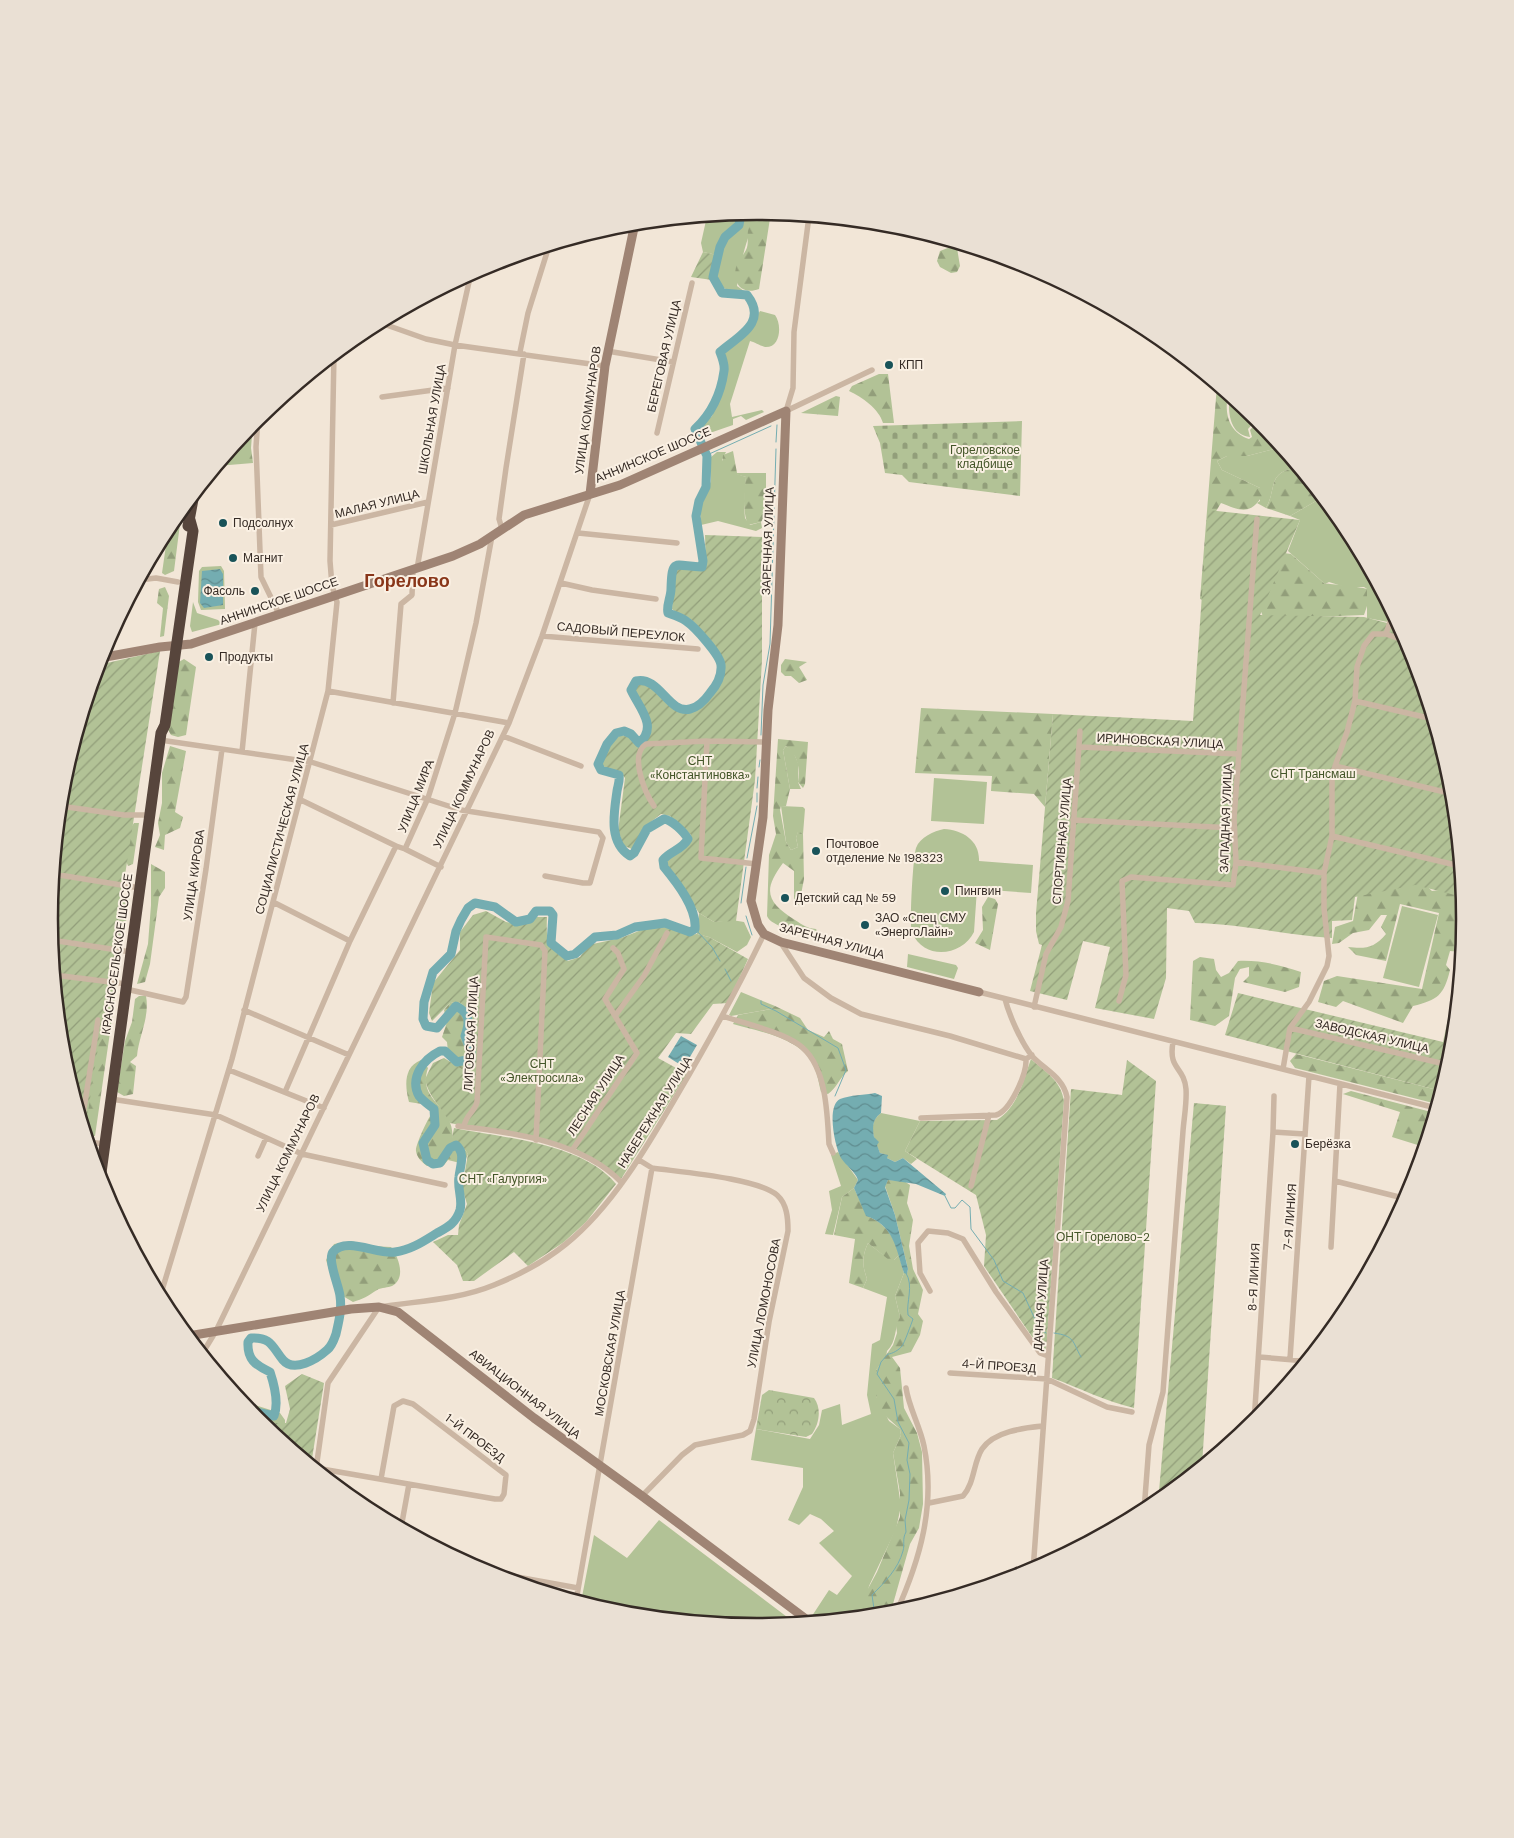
<svg xmlns="http://www.w3.org/2000/svg" width="1514" height="1838" font-family="'DM Sans',sans-serif">
<defs>
<pattern id="forest-firs" width="22" height="20" patternUnits="userSpaceOnUse" patternTransform="scale(1.25)"><rect width="22" height="20" fill="#b2c296"/><path d="M5 1l3.5 6h-7zM16 11l3.5 6h-7z" fill="#929e7a"/></pattern>
<pattern id="cemetery-stones" width="16" height="16" patternUnits="userSpaceOnUse" patternTransform="scale(1.25)"><rect width="16" height="16" fill="#b2c296"/><path d="M2 7V4a2 2 0 0 1 4 0v3zM10 15v-3a2 2 0 0 1 4 0v3z" fill="#929e7a"/></pattern>
<pattern id="park-crowns" width="20" height="18" patternUnits="userSpaceOnUse" patternTransform="scale(1.25)"><rect width="20" height="18" fill="#b2c296"/><path d="M2 6a3 3 0 1 1 6 0M12 15a3 3 0 1 1 6 0" fill="none" stroke="#929e7a"/></pattern>
<pattern id="garden-furrows" width="10" height="10" patternUnits="userSpaceOnUse" patternTransform="scale(1.25)"><rect width="10" height="10" fill="#b2c296"/><path d="M-1 1l2-2M0 10L10 0M9 11l2-2" fill="none" stroke="#929e7a"/></pattern>
<pattern id="water-waves" width="16" height="10" patternUnits="userSpaceOnUse" patternTransform="scale(1.25)"><rect width="16" height="10" fill="#74adb1"/><path d="M0 5q4-4 8 0t8 0" fill="none" stroke="#608d90"/></pattern>
</defs>
<rect width="100%" height="100%" fill="#f2e6d7"/>
<path fill="#b2c296" d="M761,211C748,228 740,265 737,286L744,291L742,294C729,293 723,289 716,278L725,242L742,224L740,212Z
M736,213L737,225L725,235L717,255L703,252L701,243L707,216Z
M760,311L775,315C782,324 781,348 765,347C761,346 754,342 750,341L730,404L732,417L762,410L764,412L746,420L741,416L733,419V425L704,435L700,427L712,416L725,376L726,367L722,352L752,325Z
M1230,395L1258,418L1248,429L1250,437C1230,435 1227,412 1230,395Z
M1281,447L1298,467C1266,473 1278,486 1266,508L1257,503L1260,501V488L1222,470L1217,461L1227,456H1247Z
M717,452H726L722,460L737,474L746,477L744,507L745,518L750,525L761,522L762,528L756,531L718,521L701,525L700,509L711,481V457Z
M1323,497L1346,526L1391,609L1388,622L1367,618V589L1364,587H1345L1329,582L1325,584L1288,551L1300,520L1290,516Z
M221,566L224,571L225,609L201,610L198,602L199,571L202,567Z
M193,602L197,613L218,620L222,624L192,632L190,626Z
M786,746L793,751L798,763V782L801,789H790L783,750Z
M934,778L987,782L984,824L931,821Z
M781,806L803,807L805,809L803,834L798,832L796,838L798,847L791,850L786,842Z
M944,829C963,830 980,841 979,861L1033,865L1031,893L977,889L974,932C962,956 925,961 912,933C909,926 913,857 916,848C920,837 934,831 944,829Z
M1402,906L1438,915L1419,987L1383,978Z
M699,913L714,922L732,920L744,922L751,937L747,945L737,952L709,937L697,934Z
M908,954L956,965L958,968L954,979L907,967Z
M741,992L775,1006L771,1009L731,1016L729,1015Z
M881,1113L920,1121L905,1151L917,1159L911,1164L903,1158L895,1162L887,1158V1155L880,1153C874,1139 867,1123 881,1113Z
M838,1152L858,1180L854,1188L842,1197L833,1235L825,1234L832,1210L829,1191L841,1186L831,1155Z
M868,1243L882,1254L894,1260L899,1255L904,1273L895,1296L900,1317C894,1329 897,1341 887,1351L886,1357L876,1370V1396L889,1421L900,1429L901,1435L893,1453L901,1506L896,1529L869,1586L863,1617L813,1622L810,1619L829,1590L837,1595L852,1576L819,1543L834,1531L821,1519L810,1514L799,1525L788,1520L803,1487V1468L751,1460L756,1429L810,1439L819,1425L822,1410L840,1404L842,1425L871,1414L867,1395L872,1344L880,1340L887,1297L863,1288L867,1279C862,1265 862,1256 868,1243Z
M659,1520L795,1623L757,1627L619,1614L581,1602L594,1535L627,1558Z"/>
<path fill="url(#forest-firs)" d="M761,211L771,212L759,289C743,295 732,285 736,267C738,261 743,256 746,250C749,244 747,237 748,231C750,223 756,218 761,211Z
M953,246L957,248L960,266L957,272L951,273L940,267L937,261L940,251Z
M879,374H888L894,423H883C879,409 862,397 849,391L852,386Z
M1217,385L1228,394C1224,414 1229,432 1249,439L1252,437L1250,430L1259,420L1281,447L1247,456H1227L1217,461L1222,470L1260,488L1264,493C1251,516 1241,511 1221,503L1215,513L1205,601L1200,599Z
M836,396L840,397L838,416L801,413Z
M253,422L251,448L253,463L217,466L235,444L240,441Z
M733,451L737,473H766V514L761,522L748,525C742,509 744,493 746,477L728,472L722,466L723,455Z
M1298,467L1323,497L1290,516L1266,508C1278,486 1266,473 1298,467Z
M182,508L174,571L165,575L162,573L169,524Z
M1270,551L1291,554L1325,584C1327,583 1365,588 1367,589V606L1364,615L1264,619L1260,609Z
M165,587L169,596L164,636L160,637L163,608L157,603L159,589Z
M184,659L196,667L186,735L178,737L171,735L167,728L177,663Z
M785,659L807,662L799,667L807,680L799,683L791,676H785L781,672V665Z
M921,708L1053,714L1045,807L1034,794L991,791L992,776L915,773Z
M778,739L808,742L805,784L803,788L798,782C800,768 798,755 786,746L783,750L790,789L786,806H781L780,810L786,842L791,850L798,847L796,838L798,831L803,834L804,879L799,905L794,902V871L783,863C762,891 767,902 795,920C803,925 806,928 816,929L819,934L815,935C803,933 771,927 767,916L769,855L776,834L773,816Z
M170,746L186,751L175,812L183,817L180,828L165,835L164,850L155,847L160,835L158,823L162,803V773Z
M134,823H139L133,864L128,866C123,855 127,833 134,823Z
M151,864L165,872V888L159,897L150,964L145,982L137,984L148,944L151,905Z
M1419,879L1432,891L1462,887L1465,919L1462,952L1450,951L1446,965L1450,970C1444,995 1438,1000 1413,1006L1403,1023L1343,1001L1336,1007L1318,1002L1324,981L1337,976L1422,989L1439,913L1400,904L1386,961L1356,955L1348,947C1366,949 1374,948 1386,934L1381,927L1387,915H1381L1369,930L1353,933L1339,943L1332,944L1335,927L1353,921L1358,893Z
M130,894L95,1136H86L84,1130L116,900Z
M988,897L995,899L998,904L990,950L975,943L983,930L982,907Z
M1200,957L1214,959L1216,970L1221,977L1229,973L1238,961C1261,960 1280,965 1301,972L1299,987L1285,992L1243,982L1249,976V967L1240,969L1235,978L1229,1016L1215,1026L1190,1020L1193,961Z
M139,996H146C150,1017 139,1035 137,1056L130,1062L136,1066L133,1094L124,1096L117,1092L125,1041L132,1022L135,999Z
M459,1002L471,1011L476,1049L472,1064L462,1070C445,1059 449,1059 447,1042L442,1037L447,1022L444,1010L450,1003Z
M775,1006L800,1018L808,1030L824,1037L829,1031L833,1039L842,1044L848,1071C839,1078 837,1088 828,1094L821,1092C819,1085 818,1076 815,1069C804,1038 760,1032 733,1024L738,1015L771,1009Z
M1296,1054L1441,1091L1437,1104L1295,1068L1290,1061Z
M421,1060L428,1068C416,1104 458,1105 452,1143L461,1144L468,1154L464,1164L448,1160L444,1165L427,1166C422,1162 417,1158 416,1151C415,1146 428,1118 431,1115V1110L422,1104L409,1102C405,1087 403,1067 421,1060Z
M1351,1091L1435,1113L1424,1147L1392,1137L1400,1112L1343,1094Z
M888,1180L904,1181L910,1185L907,1203L913,1220L909,1246L913,1269L923,1290L918,1314L923,1321L920,1335L911,1352L892,1357L900,1368L904,1408L917,1433L922,1452L923,1504L919,1528L910,1544L893,1604L888,1614L863,1617V1598L877,1572L900,1517V1493L893,1453L901,1435L900,1429L880,1411L876,1396V1370L893,1345L897,1333L896,1325L900,1317L895,1296L904,1273H907L908,1269L895,1215L885,1186Z
M854,1188L867,1216C884,1222 895,1237 899,1255L894,1260H889L868,1243C862,1256 862,1265 867,1279L863,1288L849,1283L855,1239L834,1235L842,1197Z
M351,1241L370,1246L391,1247C398,1256 407,1278 392,1286C388,1288 382,1287 377,1290C368,1296 363,1299 353,1302L336,1292L326,1260L334,1244Z
M232,1390L243,1391L255,1405L280,1413L285,1420V1434L256,1420Z"/>
<path fill="url(#cemetery-stones)" d="M1022,421L1020,496L909,482L902,475L885,473L880,443L873,426Z"/>
<path fill="url(#park-crowns)" d="M769,1390L814,1398C822,1409 819,1424 812,1434L806,1437L756,1429L762,1395Z"/>
<path fill="url(#garden-furrows)" d="M703,252L717,255L712,280L691,277Z
M1208,510L1300,520L1260,615L1364,617L1387,623L1390,607L1411,648L1452,781L1463,897L1415,885L1355,897L1352,920L1332,921V938C1286,935 1241,924 1195,923L1189,911L1167,908L1166,978L1154,1019L1095,1008L1110,947L1083,941L1067,1000L1030,991L1042,945L1039,944L1036,931V913L1053,714L1193,721Z
M705,535L762,537V660L755,780L736,921L714,922L699,913L667,865V859L690,843L691,835L670,816L661,814L643,828L632,849L624,846L618,831L625,778L619,771L610,770L603,766C602,755 612,742 620,735L629,737L636,745L647,737V712L634,690L638,682C661,683 668,714 688,713C697,712 708,702 713,695C730,670 723,660 707,638C702,631 695,622 689,618C683,615 677,614 672,609L675,570C685,565 695,572 706,567Z
M160,651L85,1131L62,1057L49,919L62,781L98,665Z
M486,911L506,922L523,925L537,917H547C546,940 547,948 568,961L580,957L588,945L621,938L644,929L665,927L688,935L697,934L709,937L748,959L728,1003L713,1004L691,1034L676,1033L658,1058L687,1074L621,1179L576,1149L450,1123C441,1106 429,1098 425,1079L433,1063L444,1058L462,1069L472,1064L476,1049L471,1011L459,1002L450,1003L432,1021L429,1013L433,983L460,950V932L473,915Z
M1462,955L1452,1057L1441,1091L1225,1035L1238,993L1443,1042Z
M1031,1059C1046,1072 1061,1081 1064,1101L1046,1353L1041,1350L984,1266L986,1235L976,1195L905,1151L920,1121L997,1120C1018,1107 1023,1081 1031,1059Z
M1127,1060L1156,1081L1134,1408C1104,1401 1080,1388 1052,1378L1071,1089L1122,1095Z
M1194,1103L1226,1106L1202,1465L1158,1502Z
M454,1128C504,1138 582,1143 616,1184L586,1222L564,1242L528,1266L514,1252L474,1281H463L457,1265L433,1242L448,1235H458L459,1225L467,1204L462,1188L468,1154L461,1144L451,1143Z
M302,1374L324,1383L311,1465L260,1423H286L290,1409L285,1386Z"/>
<path fill="url(#water-waves)" d="M220,569L223,574V605L204,608L200,603L202,571Z
M681,1036L697,1045L684,1067L668,1057Z
M875,1093L882,1096L881,1113C873,1119 872,1126 874,1137L879,1142L877,1145L880,1153L888,1155L887,1158L895,1162L903,1158L946,1194L945,1196L916,1184L888,1180L885,1187L895,1215L908,1269L907,1274L904,1273C896,1249 894,1225 866,1216L854,1188L858,1180C855,1171 846,1166 841,1158C835,1147 826,1106 840,1099C850,1095 865,1095 875,1093Z"/>
<g fill="none" stroke-linecap="round" stroke-linejoin="round">
<path stroke="#74adb1" stroke-width="1" d="M776,442L777,425
M707,455L771,426
M761,735L763,685L770,644L776,449
M759,767L760,760
M757,788L758,777
M757,793V802
M747,858L757,806
M741,903L746,867
M746,916L752,935
M695,929L712,947L720,961
M725,969L731,981
M761,1001V1004L776,1011L838,1048L846,1070L835,1096
M945,1196L951,1208H955L962,1200L970,1207L971,1229L994,1260L1003,1281L1023,1293L1039,1328L1046,1333
M1054,1333C1075,1336 1072,1341 1081,1357
M875,1616L872,1595C885,1582 898,1569 903,1551C905,1544 902,1539 906,1532L905,1520L909,1500L910,1474L907,1460L909,1443L898,1422L894,1399L877,1374L881,1362L888,1354C892,1354 899,1350 902,1346C904,1344 912,1322 913,1319L908,1315C906,1302 914,1286 906,1273"/>
<path stroke="#74adb1" stroke-width="9" d="M248,1410L274,1416C279,1403 274,1384 270,1372C255,1365 247,1359 248,1342L251,1338C272,1337 272,1347 283,1360C294,1373 317,1359 327,1350C332,1346 334,1340 336,1334C339,1321 342,1309 340,1296C339,1286 327,1260 333,1252C346,1236 378,1255 395,1252C411,1250 424,1241 437,1233C448,1227 456,1223 460,1210C463,1199 457,1189 459,1177C460,1166 466,1153 456,1145L450,1148L440,1163L433,1164L427,1160L423,1143L435,1125L434,1109C429,1105 423,1101 419,1096C409,1077 424,1059 440,1051H445L457,1062L471,1059V1052L465,1036C470,1022 470,1013 456,1006L437,1028L426,1026L423,1019L424,1002L433,972L451,954L456,931L461,920L468,908L475,903L495,907L516,922L530,919L536,911H550L553,915L551,943L567,956L575,954L595,937L617,935L635,927L665,923L690,932L695,929C697,908 677,883 664,867L663,860C670,851 682,850 688,839C684,832 672,820 664,819L647,829L634,853L630,856C608,842 614,813 617,791C618,785 620,781 619,775L601,770L598,764L607,744L616,733L624,731L631,734L639,743C659,727 638,706 631,690L636,681C660,676 668,714 690,709C699,707 705,700 710,693C717,685 722,676 721,665C720,655 695,627 686,621C681,617 674,615 668,613C666,606 671,597 671,589C672,557 674,566 702,567L703,561L696,516L699,501L706,487L707,456L695,429C711,414 721,393 724,371C725,365 722,357 720,352C740,335 768,322 747,295L722,293L713,277L720,247L725,237L739,225L740,219L738,213"/>
<path stroke="#cbb6a3" stroke-width="5.5" d="M378,322L426,339L455,345L605,366
M607,351L673,362
M520,352L528,313L549,246
M382,397L448,388
M786,411L793,388L794,332L809,216
M786,411L872,370
M258,417L256,447L261,577L279,614
M657,433L692,283
M331,525L428,502
M502,529L499,519L506,468L524,354
M578,533L677,543
M417,569L455,345L471,273
M139,580L156,578L178,582
M561,583L592,590L656,599
M1386,634L1393,613
M542,636L698,649
M328,691L509,723
M1355,701L1433,719
M393,703L401,604L412,595L413,570
M503,736L581,766
M160,740L311,762L461,810L599,832L603,838L590,883H583L545,876
M707,741L701,858L757,864
M1080,747L1239,754
M242,752L255,623
M1335,766L1453,794
M301,800L396,846
M60,806L124,815H150
M654,806C645,793 629,755 646,744L707,741L767,742
M1073,820L1234,828
M1332,836L1460,866
M405,849L441,867
M1236,862L1324,873
M53,874L140,888
M273,902L350,941
M51,940L61,806
M51,940L131,952
M781,943L804,978L831,998L861,1014L950,1036L1026,1059L1032,1055
M54,975L127,984
M126,989L183,1002L186,997L206,869L222,749
M979,992L1436,1108
M1005,999C1009,1015 1022,1044 1032,1056C1045,1070 1063,1077 1067,1097L1033,1571
M1119,1001L1126,975L1122,881L1131,877L1233,885L1236,862L1234,818L1257,519
M1034,1007L1046,954L1061,927L1068,901L1080,731
M244,1010L349,1055
M615,1016L644,976L667,933
M723,1016C745,1024 779,1031 798,1044C827,1064 827,1113 829,1144L833,1153
M1290,1028L1449,1065
M1283,1069L1290,1028L1309,1002L1327,966L1329,956L1324,908V873L1332,836V775L1347,732L1355,701L1357,667L1364,646L1373,634H1386L1408,642
M229,1070L324,1108
M285,1092L350,941L396,846L405,849L428,798L455,713L476,623L492,536
M111,1099L216,1115L302,1154L445,1185
M921,1118L996,1115C1010,1111 1027,1074 1026,1059
M82,1121L98,1020
M458,1126C511,1132 584,1142 622,1183
M464,1127C465,1115 474,1113 477,1102L486,937L541,945L545,951L536,1140
M1273,1132L1274,1096
M88,1142L105,1144
M573,1149L637,1053L605,999L624,969L618,953L613,948
M258,1156L266,1138
M639,1160L652,1168C680,1172 757,1178 777,1195C787,1204 788,1218 788,1231L769,1322L754,1419L750,1431L743,1435L695,1445L682,1455L642,1496
M1335,1181L1407,1199
M971,1186L989,1115
M1331,1247L1340,1084
M930,1291L920,1273L918,1243L928,1231L948,1233L963,1239L996,1292L1040,1353L1048,1356
M160,1297L232,1059L328,691L337,602L332,586L330,561L334,354
M202,1354L216,1331L509,723L542,636L590,494
M1259,1357L1306,1361
M1290,1359L1309,1076
M950,1373L1047,1379L1107,1407L1132,1412
M1254,1423L1273,1132L1305,1134
M316,1468C376,1478 435,1489 495,1499H501L504,1494L506,1475L413,1404L403,1401L394,1406L381,1479
M316,1469L328,1383L379,1307C417,1301 458,1300 494,1285C519,1275 545,1261 566,1244C612,1207 647,1147 676,1097C708,1043 737,990 764,934
M929,1503L963,1496C975,1482 973,1463 982,1449C994,1431 1024,1428 1043,1426
M1144,1511L1149,1445L1163,1392L1183,1131C1184,1118 1187,1102 1186,1089C1184,1066 1168,1070 1173,1042
M401,1528L409,1484
M479,1570L578,1588
M576,1601L652,1168
M896,1613C920,1560 936,1505 924,1446C920,1426 909,1408 906,1388"/>
<path stroke="#9f8474" stroke-width="9" d="M590,494L605,366L635,223
M100,658L160,647L191,644L453,556L480,544L524,515L620,485L786,411L778,625L768,710L763,817L751,901L758,925L764,934L781,942L979,992
M188,1336L351,1309L379,1307L398,1312L534,1418L642,1496L810,1622"/>
<path stroke="#57453c" stroke-width="11" d="M188,526L194,494
M100,1180L161,733L165,725L193,531L190,520"/>
</g>
<g fill="#195359" stroke="#faf0e3" stroke-width="2">
<circle cx="889" cy="365" r="5"/>
<circle cx="223" cy="523" r="5"/>
<circle cx="233" cy="558" r="5"/>
<circle cx="255" cy="591" r="5"/>
<circle cx="209" cy="657" r="5"/>
<circle cx="816" cy="851" r="5"/>
<circle cx="945" cy="891" r="5"/>
<circle cx="785" cy="898" r="5"/>
<circle cx="865" cy="925" r="5"/>
<circle cx="1295" cy="1144" r="5"/>
</g>
<g text-anchor="middle" dominant-baseline="central" stroke-width="4" stroke-linejoin="round" paint-order="stroke">
<g font-size="12" fill="#352b25" stroke="#faf0e3">
<text transform="translate(664 356) rotate(-77)">БЕРЕГОВАЯ УЛИЦА</text>
<text transform="translate(588 410) rotate(-82)">УЛИЦА КОММУНАРОВ</text>
<text transform="translate(432 419) rotate(-80)">ШКОЛЬНАЯ УЛИЦА</text>
<text transform="translate(653 455) rotate(-23)">АННИНСКОЕ ШОССЕ</text>
<text transform="translate(377 504) rotate(-14)">МАЛАЯ УЛИЦА</text>
<text transform="translate(768 541) rotate(-88)">ЗАРЕЧНАЯ УЛИЦА</text>
<text transform="translate(279 601) rotate(-19)">АННИНСКОЕ ШОССЕ</text>
<text transform="translate(621 632) rotate(5)">САДОВЫЙ ПЕРЕУЛОК</text>
<text transform="translate(1160 741) rotate(3)">ИРИНОВСКАЯ УЛИЦА</text>
<text transform="translate(464 789) rotate(-65)">УЛИЦА КОММУНАРОВ</text>
<text transform="translate(416 796) rotate(-68)">УЛИЦА МИРА</text>
<text transform="translate(1226 818) rotate(-88)">ЗАПАДНАЯ УЛИЦА</text>
<text transform="translate(282 829) rotate(-75)">СОЦИАЛИСТИЧЕСКАЯ УЛИЦА</text>
<text transform="translate(1062 841) rotate(-85)">СПОРТИВНАЯ УЛИЦА</text>
<text transform="translate(194 875) rotate(-82)">УЛИЦА КИРОВА</text>
<text transform="translate(832 941) rotate(15)">ЗАРЕЧНАЯ УЛИЦА</text>
<text transform="translate(117 954) rotate(-82)">КРАСНОСЕЛЬСКОЕ ШОССЕ</text>
<text transform="translate(471 1034) rotate(-87)">ЛИГОВСКАЯ УЛИЦА</text>
<text transform="translate(1372 1036) rotate(13)">ЗАВОДСКАЯ УЛИЦА</text>
<text transform="translate(596 1095) rotate(-57)">ЛЕСНАЯ УЛИЦА</text>
<text transform="translate(655 1112) rotate(-58)">НАБЕРЕЖНАЯ УЛИЦА</text>
<text transform="translate(288 1153) rotate(-64)">УЛИЦА КОММУНАРОВ</text>
<text transform="translate(1290 1217) rotate(-86)">7-Я ЛИНИЯ</text>
<text transform="translate(1254 1277) rotate(-87)">8-Я ЛИНИЯ</text>
<text transform="translate(764 1303) rotate(-79)">УЛИЦА ЛОМОНОСОВА</text>
<text transform="translate(1041 1305) rotate(-86)">ДАЧНАЯ УЛИЦА</text>
<text transform="translate(610 1353) rotate(-80)">МОСКОВСКАЯ УЛИЦА</text>
<text transform="translate(999 1366) rotate(4)">4-Й ПРОЕЗД</text>
<text transform="translate(525 1394) rotate(38)">АВИАЦИОННАЯ УЛИЦА</text>
<text transform="translate(475 1438) rotate(37)">1-Й ПРОЕЗД</text>
</g>
<g font-size="12" fill="#352b25" stroke="#faf0e3" text-anchor="start">
<text x="899" y="365">КПП</text>
<text x="233" y="523">Подсолнух</text>
<text x="243" y="558">Магнит</text>
<text x="245" y="591" text-anchor="end">Фасоль</text>
<text x="219" y="657">Продукты</text>
<text x="826" y="844">Почтовое<tspan x="826" dy="14">отделение № 198323</tspan></text>
<text x="955" y="891">Пингвин</text>
<text x="795" y="898">Детский сад № 59</text>
<text x="875" y="918">ЗАО «Спец СМУ<tspan x="875" dy="14">«ЭнергоЛайн»</tspan></text>
<text x="1305" y="1144">Берёзка</text>
</g>
<g font-size="12" fill="#435528" stroke="#faf0e3">
<text x="985" y="450">Гореловское<tspan x="985" dy="14">кладбище</tspan></text>
<text x="700" y="761">СНТ<tspan x="700" dy="14">«Константиновка»</tspan></text>
<text x="1313" y="774">СНТ Трансмаш</text>
<text x="542" y="1064">СНТ<tspan x="542" dy="14">«Электросила»</tspan></text>
<text x="503" y="1179">СНТ «Галургия»</text>
<text x="1103" y="1237">ОНТ Горелово-2</text>
</g>
<g font-size="18" font-weight="bold" fill="#893619" stroke="#faf0e3">
<text x="407" y="581">Горелово</text>
</g>
</g>
<path d="M0 0H1514V1838H0ZM58 919a699 699 0 1 1 1398 0a699 699 0 1 1-1398 0Z" fill="#eae0d4" fill-rule="evenodd"/>
<path fill="none" stroke="#352b25" stroke-width="2.5" d="M58 919a699 699 0 1 1 1398 0a699 699 0 1 1-1398 0Z"/>
</svg>
